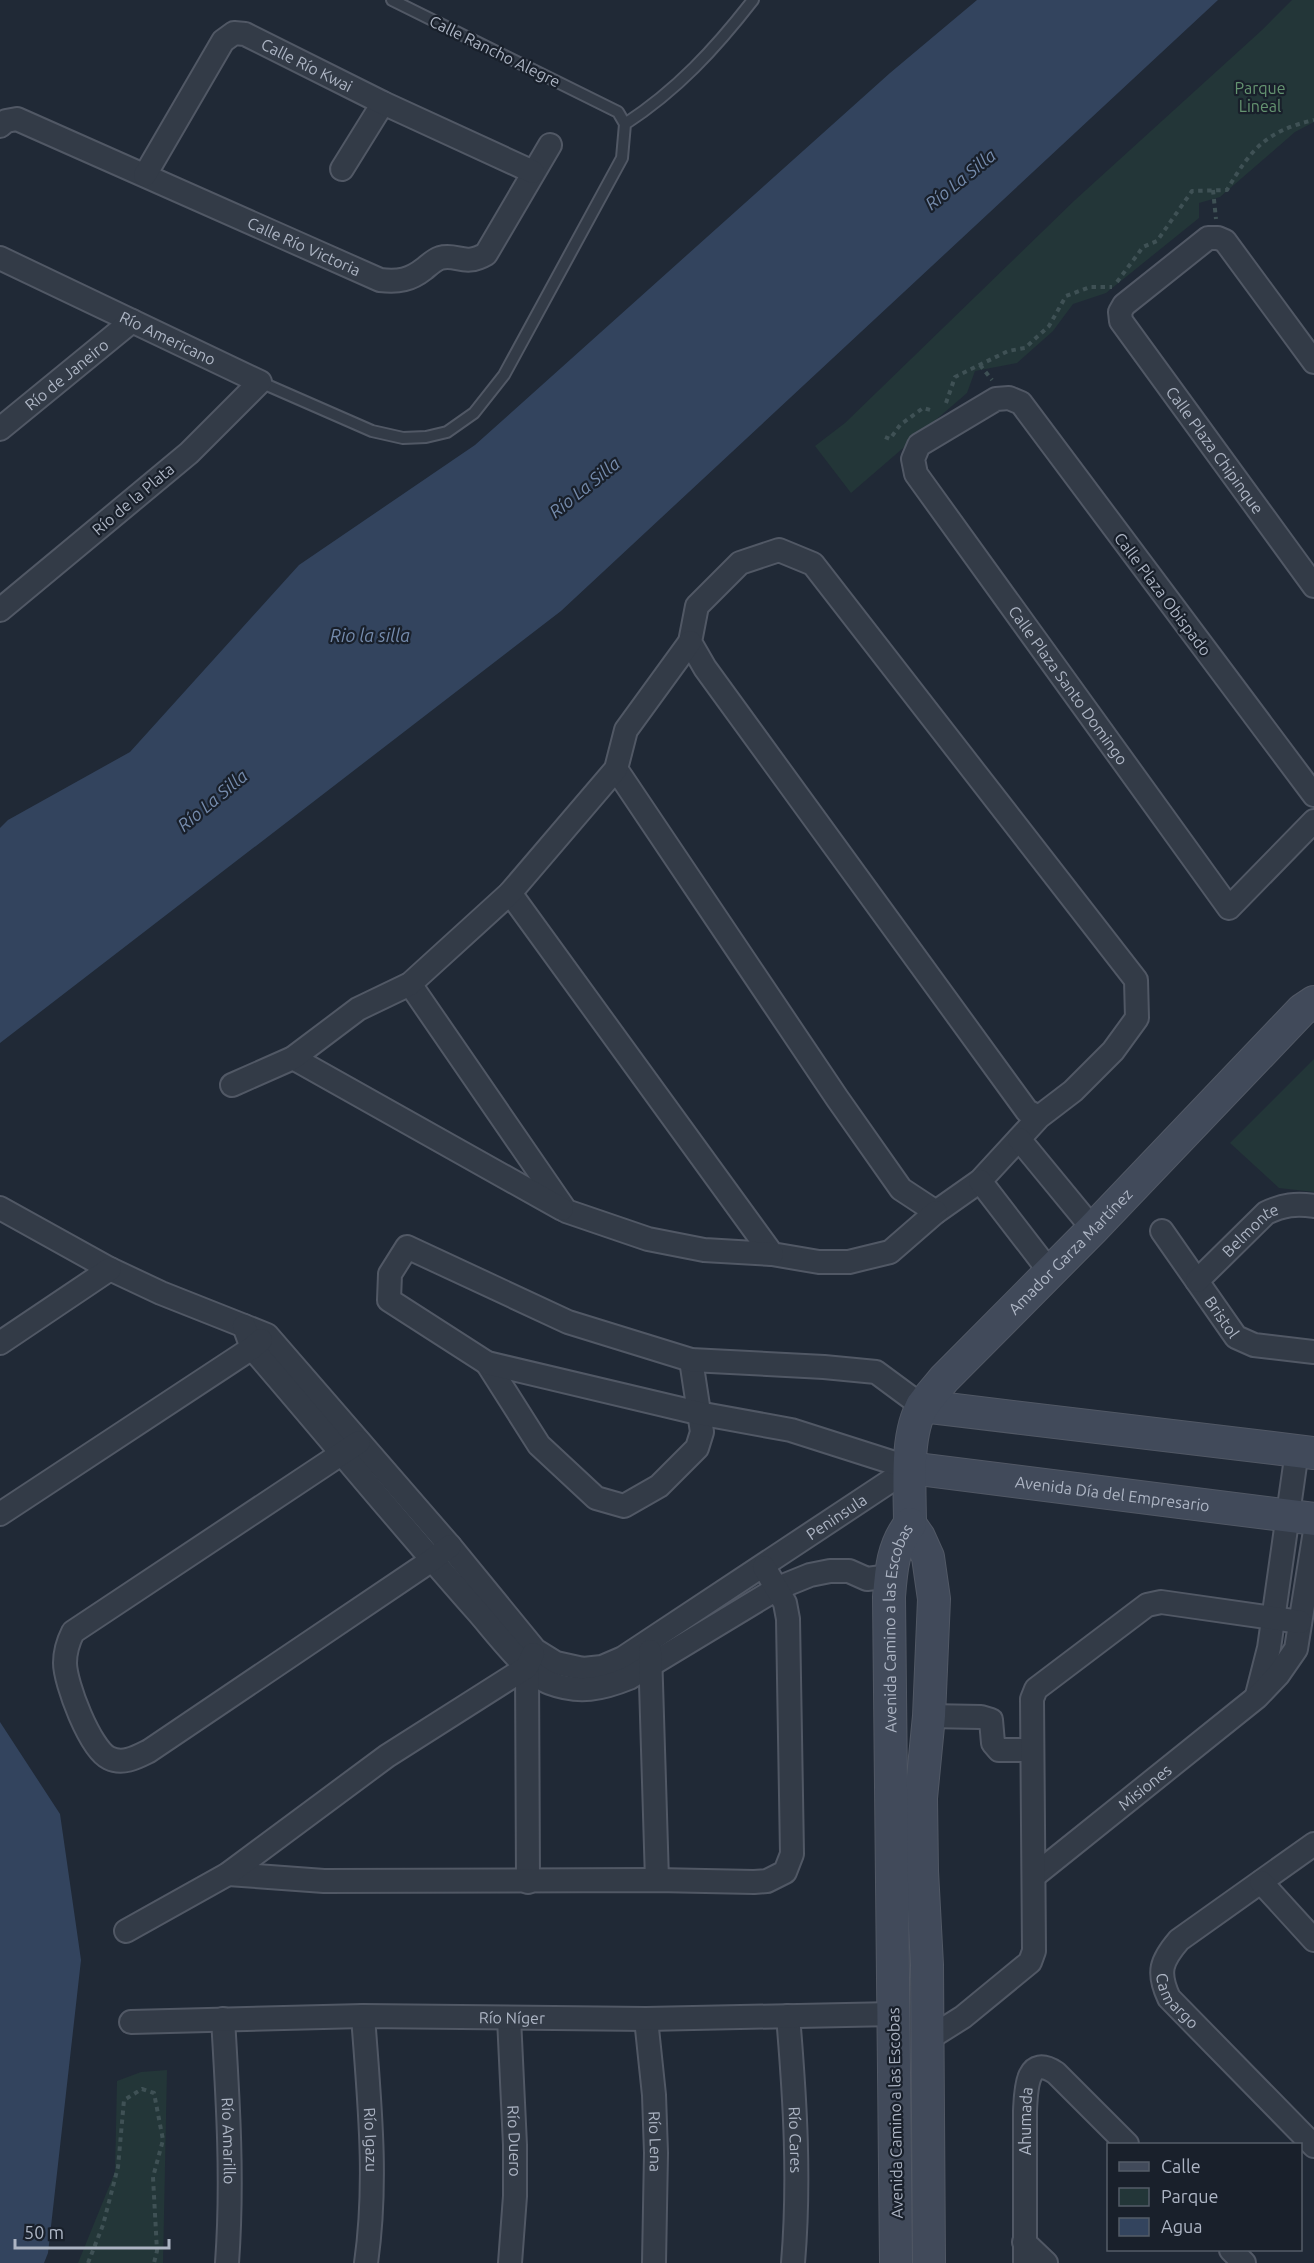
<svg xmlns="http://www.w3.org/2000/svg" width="1314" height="2263" font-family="Ubuntu,sans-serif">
<rect width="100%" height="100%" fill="#202936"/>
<path fill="#233638" d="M1292,0H1314V122L1295,132L1220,197L1199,203V218L1106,293L1073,304L1053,331L1017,363L975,371L967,393L851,493L815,446L845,423L1075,200L1262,30Z
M1314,1059V1192L1279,1188L1230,1143Z
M167,2070L163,2263H78L115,2172L117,2081L141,2072Z"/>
<path fill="#33445e" d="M977,0H1218L561,611L0,1043V828L8,820L130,752L299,565L475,445L890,73Z
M0,1722L60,1814L81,1960L48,2253L44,2263H0Z"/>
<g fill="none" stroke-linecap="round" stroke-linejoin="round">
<g stroke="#515865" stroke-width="14">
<path id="lane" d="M625,124C677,90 715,49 753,0
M260,382L372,431L403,438L426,437L447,432L474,413L504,375L622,158L625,124L618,112L392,0"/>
</g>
<g stroke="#515865" stroke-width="26">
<g id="street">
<path id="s1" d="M0,126L6,121L17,119L380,280C399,282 410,280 424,269C429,265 434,260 440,258C457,253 464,267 486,254L550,145"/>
<path d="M342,169L383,103"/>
<path id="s2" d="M145,175L223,41L234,33L245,34L383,103L533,172"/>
<path id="s3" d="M0,258L260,382L189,453L0,610"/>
<path id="s4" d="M1314,362L1225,241L1218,238H1208L1124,305L1120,312L1121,321L1314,586"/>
<path id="s5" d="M0,429L132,321"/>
<path d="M616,769L837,1098L901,1189L936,1212L980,1181L1039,1117L1073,1091L1113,1051L1137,1018L1136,980L813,564L779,550L740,563L697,606L690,642L705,668L1027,1111L1039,1117"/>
<path id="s6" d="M1314,795L1021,403L1009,398L996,399L919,445L913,459L916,474L1229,908L1314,821"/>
<path d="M510,893L772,1254L819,1262H849L890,1252L936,1212"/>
<path d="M410,984L566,1211L648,1239L704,1250L772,1254"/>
<path d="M293,1058L562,1209"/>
<path d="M232,1085L293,1058L358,1009L410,984L510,893L616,769L626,730L690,642"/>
<path d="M1019,1139L1093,1229"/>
<path d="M980,1181L1050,1272"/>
<path id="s7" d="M0,1208L110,1269L161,1293L267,1335L450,1546L535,1650L556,1663L583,1669L602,1667L623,1658L910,1468"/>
<path id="s8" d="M1162,1231L1236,1337L1254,1345L1314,1352"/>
<path id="s9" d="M1197,1281L1266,1213C1283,1205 1296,1203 1314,1206"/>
<path d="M244,1326L252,1348C327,1435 400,1524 476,1610C494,1630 526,1674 550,1683C579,1694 602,1689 629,1678L778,1588L810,1575L830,1571H849L867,1579L890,1576"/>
<path d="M0,1343L110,1269"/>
<path d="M487,1363L539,1445L596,1498L624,1506L659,1486L697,1448L702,1432L691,1360"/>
<path d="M359,1442L73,1632C68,1642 65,1651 65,1663C65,1683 90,1749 109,1758C123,1765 137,1757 149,1751L432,1560L450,1546"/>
<path d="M910,1468L791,1430L698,1413L487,1363L389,1300L390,1274L407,1247L568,1322L691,1360L824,1367L876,1372L922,1406"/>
<path d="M0,1514L252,1348L261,1340"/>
<path d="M650,1651L657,1880"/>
<path d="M527,1667L528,1882"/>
<path d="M1257,1695L1269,1648L1297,1451"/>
<path d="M929,1716L981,1717L991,1720L993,1743L999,1750H1032"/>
<path id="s10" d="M1314,1844L1179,1940C1161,1961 1157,1972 1169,1998L1314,2146"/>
<path d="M228,1874L324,1881L657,1880L754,1882L767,1881L785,1872L792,1854L788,1619L785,1603L764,1567"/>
<path id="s11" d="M1034,1876L1257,1697L1278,1675L1296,1649L1314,1537"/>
<path d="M1261,1882L1314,1940"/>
<path d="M126,1931L228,1874L387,1756L527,1667L533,1654"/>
<path id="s12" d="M363,2016C369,2099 378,2180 366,2263"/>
<path id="s13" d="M788,2016C795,2099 800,2180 793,2263"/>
<path id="s14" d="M509,2018L515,2145V2196L510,2263"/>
<path id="s15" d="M223,2019C228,2101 233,2181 227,2263"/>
<path id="s16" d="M646,2019L654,2095L656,2153L654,2263"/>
<path id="s17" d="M131,2022L363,2016L646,2019L894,2014"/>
<path d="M928,2039L963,2017L1030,1962L1034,1951L1032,1699L1036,1689L1147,1605L1161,1602L1300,1622"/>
<path d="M1024,2242L1046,2263"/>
<path d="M1231,2250L1244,2263"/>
<path id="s18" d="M1025,2263V2111C1026,2091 1026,2053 1056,2073L1127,2144"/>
</g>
</g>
<g stroke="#515865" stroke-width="34">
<g id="secondary">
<path d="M922,1406L1314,1453"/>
<path id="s19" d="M910,1468L1314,1519"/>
<path d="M910,1524L919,1537L928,1557L934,1599L929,1716L921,1798L922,1871L927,1965L929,2263"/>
<path id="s20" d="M910,1524C910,1490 905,1434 923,1405C929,1396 937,1388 944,1379L1093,1229L1302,1010L1314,1002"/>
<path id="s21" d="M896,2263L889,1597C891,1570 893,1545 910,1524"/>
</g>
</g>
<path stroke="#3f5155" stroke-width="4" stroke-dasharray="4.5 4.5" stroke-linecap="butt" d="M1213,190L1216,219
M1117,282L1143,247L1157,241L1192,191L1227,190C1251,149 1266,131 1314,120
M980,365L992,380
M946,403L955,377L1008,351L1025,348L1049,326L1066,296L1090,287H1112
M885,437L890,439L900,425L923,408L934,411
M88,2263L103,2225L118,2167L124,2100L142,2089L154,2093L163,2140L153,2177L157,2251L154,2263"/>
<use href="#lane" stroke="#333b47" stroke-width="10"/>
<use href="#street" stroke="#333b47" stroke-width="22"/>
<use href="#secondary" stroke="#414a5a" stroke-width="32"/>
</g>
<g text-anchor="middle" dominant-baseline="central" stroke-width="4.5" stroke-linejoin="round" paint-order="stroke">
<g font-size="16" fill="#adb5c4" stroke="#19202b">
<text transform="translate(495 51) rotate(26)">Calle Rancho Alegre</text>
<text stroke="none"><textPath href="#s2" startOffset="249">Calle Río Kwai</textPath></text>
<text stroke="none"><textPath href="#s1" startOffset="333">Calle Río Victoria</textPath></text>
<text stroke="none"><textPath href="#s3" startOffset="186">Río Americano</textPath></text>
<text stroke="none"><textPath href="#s5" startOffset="86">Río de Janeiro</textPath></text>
<text stroke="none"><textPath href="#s4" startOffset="452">Calle Plaza Chipinque</textPath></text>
<text transform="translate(133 499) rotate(-40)">Río de la Plata</text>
<text transform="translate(1163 594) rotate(53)">Calle Plaza Obispado</text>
<text stroke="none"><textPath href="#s6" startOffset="896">Calle Plaza Santo Domingo</textPath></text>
<text stroke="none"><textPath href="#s9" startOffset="74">Belmonte</textPath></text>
<text stroke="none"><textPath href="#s20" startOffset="334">Amador Garza Martínez</textPath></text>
<text stroke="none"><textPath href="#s8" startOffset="105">Bristol</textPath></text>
<text stroke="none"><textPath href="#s19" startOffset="204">Avenida Día del Empresario</textPath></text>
<text stroke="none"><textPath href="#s7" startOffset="1060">Peninsula</textPath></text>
<text stroke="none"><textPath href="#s21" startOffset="636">Avenida Camino a las Escobas</textPath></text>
<text stroke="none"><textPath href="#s11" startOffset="142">Misiones</textPath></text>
<text stroke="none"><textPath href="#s10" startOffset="236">Camargo</textPath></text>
<text stroke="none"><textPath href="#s17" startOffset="381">Río Níger</textPath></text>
<text transform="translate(895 2113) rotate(-91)">Avenida Camino a las Escobas</text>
<text stroke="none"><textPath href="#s18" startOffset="142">Ahumada</textPath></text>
<text stroke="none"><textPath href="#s12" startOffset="124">Río Igazu</textPath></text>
<text stroke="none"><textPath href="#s13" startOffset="124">Río Cares</textPath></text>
<text stroke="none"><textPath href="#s15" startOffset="122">Río Amarillo</textPath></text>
<text stroke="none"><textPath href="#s14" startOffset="123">Río Duero</textPath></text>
<text stroke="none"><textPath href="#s16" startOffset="123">Río Lena</textPath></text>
</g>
<g font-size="16" fill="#659471" stroke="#19202b">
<text x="1260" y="88">Parque<tspan x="1260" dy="18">Lineal</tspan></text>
</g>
<g font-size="18" font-style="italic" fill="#758bac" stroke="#19202b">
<text transform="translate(960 179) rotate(-39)">Río La Silla</text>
<text transform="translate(584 487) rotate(-39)">Río La Silla</text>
<text x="370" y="635">Rio la silla</text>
<text transform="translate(212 800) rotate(-40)">Río La Silla</text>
</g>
</g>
<rect x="1107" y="2143" width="195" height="108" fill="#19202b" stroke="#545c68" stroke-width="1.5"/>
<rect x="1119" y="2162" width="30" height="9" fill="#414a5a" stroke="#545c68" stroke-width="1.5"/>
<text x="1161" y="2173" font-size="18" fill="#adb5c4">Calle</text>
<rect x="1119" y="2188" width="30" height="18" fill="#233638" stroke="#545c68" stroke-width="1.5"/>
<text x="1161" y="2203" font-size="18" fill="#adb5c4">Parque</text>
<rect x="1119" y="2218" width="30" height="18" fill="#33445e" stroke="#545c68" stroke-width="1.5"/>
<text x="1161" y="2233" font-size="18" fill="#adb5c4">Agua</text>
<path d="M15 2239v9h154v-9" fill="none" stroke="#adb5c4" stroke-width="3"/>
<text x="24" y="2239" font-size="18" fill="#adb5c4" stroke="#19202b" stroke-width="4.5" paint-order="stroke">50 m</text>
</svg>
